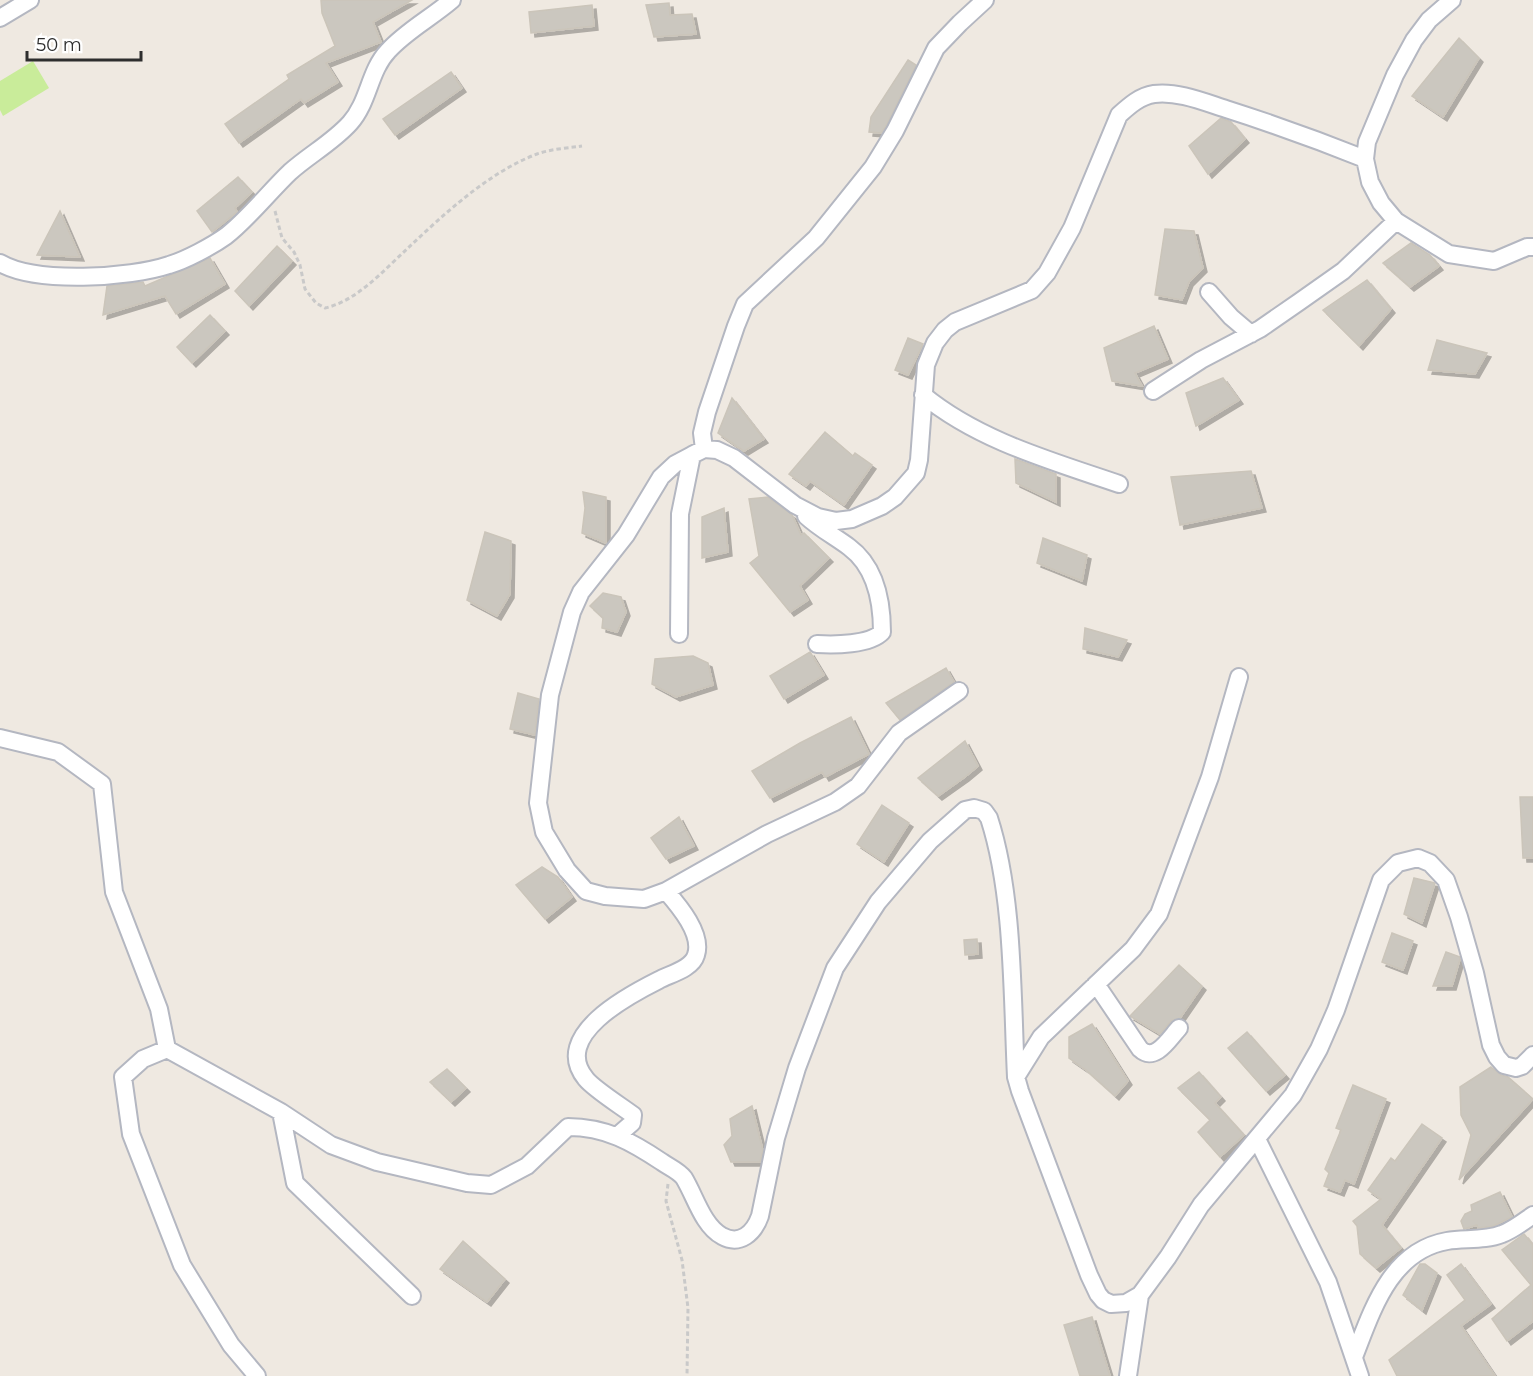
<svg xmlns="http://www.w3.org/2000/svg" width="1533" height="1376" font-family="Montserrat,sans-serif">
<defs>
<filter id="shadow"><feDropShadow dx="4" dy="4" stdDeviation="0" flood-color="#0004"/></filter>
</defs>
<rect width="100%" height="100%" fill="#efe9e1"/>
<path fill="#c9ec9a" d="M33,61L49,88L3,116L0,110V81Z"/>
<path fill="#cbc7bf" stroke="#cbc5ba" stroke-width="1.5" filter="url(#shadow)" d="M321,0H412L373,22L381,42L326,63L338,82L304,103L301,99L239,143L225,124L289,79L287,75L335,46L322,13Z
M669,3L670,15L692,14L696,34L654,37L646,5Z
M592,5L594,26L531,33L529,12Z
M1459,38L1479,58L1443,117L1412,96Z
M908,60L916,65L886,126L881,133L869,132L871,117Z
M451,72L462,88L395,135L383,119Z
M1221,118L1231,122L1245,139L1208,174L1189,146Z
M238,177L252,192L235,208L237,212L212,232L197,211Z
M60,211L80,257L37,255Z
M1165,229L1194,231L1203,268L1189,282L1182,300L1155,295Z
M1411,243L1430,255L1439,266L1410,287L1383,263Z
M277,246L292,261L249,306L235,291Z
M210,258L225,284L176,314L165,296L103,315L107,286L143,282L145,286Z
M1367,280L1391,309L1359,346L1323,310Z
M210,315L225,331L192,363L177,347Z
M1154,326L1168,359L1135,373L1142,386L1112,381L1104,348Z
M908,338L923,344L908,375L895,370Z
M1437,340L1487,353L1475,374L1428,370Z
M1223,378L1239,400L1196,426L1186,393Z
M732,398L764,439L744,451L718,433Z
M825,432L853,456L855,453L872,465L844,505L810,481L806,486L789,474Z
M1015,459L1056,474V502L1016,483Z
M1251,471L1262,508L1180,525L1171,477Z
M583,492L606,497V543L582,533L585,508Z
M768,497L792,515L801,535L804,533L829,558L800,586L808,600L790,612L750,563L759,556L749,499Z
M724,508L728,552L702,558V517Z
M485,532L511,541L510,594L497,616L467,600Z
M1043,538L1087,555L1082,581L1037,563Z
M603,593L621,597L626,612L617,632L602,628L603,618L590,606Z
M1085,628L1127,640L1118,657L1083,649Z
M810,652L824,675L784,699L770,676Z
M693,656L708,663L713,685L676,697L652,684L655,659Z
M946,668L954,682L900,720L886,703Z
M518,693L539,699L535,735L510,729Z
M851,717L869,754L825,777L822,772L770,798L752,771L800,743Z
M965,741L978,766L965,777L938,796L918,778Z
M1520,797H1533V858H1523Z
M882,805L909,823L884,862L857,844Z
M679,817L694,846L666,859L651,838Z
M542,867L558,877L572,897L545,919L516,885Z
M1414,878L1435,883L1422,923L1404,914Z
M1392,933L1413,941L1403,970L1382,962Z
M977,939L978,954L965,955L964,940Z
M1446,952L1460,957V959L1452,986H1433Z
M1179,965L1202,986L1180,1018L1171,1021L1160,1034L1130,1016Z
M1092,1024L1128,1081L1115,1096L1086,1070L1069,1058V1037Z
M1247,1032L1285,1075L1266,1091L1228,1048Z
M1491,1067L1501,1075L1508,1077L1533,1099L1459,1180L1471,1135L1461,1115L1460,1087Z
M447,1069L466,1088L451,1102L430,1082Z
M1199,1072L1221,1097L1215,1103L1244,1135L1220,1157L1198,1132L1210,1120L1178,1088Z
M1353,1085L1386,1099L1354,1184L1345,1180L1340,1192L1324,1186L1329,1173L1325,1169L1341,1130L1336,1128Z
M752,1106L763,1151L760,1162H731L724,1145L732,1136L730,1119Z
M1422,1124L1442,1138L1382,1225L1401,1248L1376,1268L1360,1254L1357,1226L1353,1221L1381,1199L1368,1190L1391,1158L1395,1161Z
M1500,1192L1512,1217L1493,1226L1478,1228L1477,1225L1464,1229L1461,1221L1465,1214L1472,1211L1471,1205Z
M1524,1234L1533,1245V1321L1507,1341L1492,1319L1531,1285L1502,1250Z
M463,1241L505,1279L487,1302L440,1269Z
M1420,1264H1425L1437,1273L1422,1310L1403,1295Z
M1461,1264L1491,1304L1461,1326L1495,1376H1397L1389,1360L1465,1300L1447,1275Z
M1092,1317L1110,1376H1080L1064,1325Z"/>
<g fill="none" stroke-linecap="round" stroke-linejoin="round">
<g stroke="#b4b7c1" stroke-width="20">
<path id="street" d="M1452,0L1429,20L1414,40L1395,75L1367,142L1365,159L1370,182L1381,203L1396,221L1449,254L1494,261L1527,247H1533
M0,18L30,0
M0,263C36,284 130,278 169,265C186,260 212,246 226,236C248,219 270,191 290,172C309,155 333,142 350,123C369,102 369,71 388,51C406,31 431,18 452,0
M1209,292L1231,317L1251,334
M1153,391L1201,360L1260,329L1299,302L1343,271L1396,221
M923,395C979,441 1052,461 1119,484
M704,449L702,433L707,412L736,326L745,304L816,238L873,167L895,131L936,48L960,23L985,0
M806,516C819,528 834,536 849,547C876,567 882,601 882,632C870,645 834,645 817,644
M679,634L680,514L692,455
M959,691L899,733L858,786L835,802L767,834L666,891L644,899L605,896L586,891L567,870L544,832L538,803L550,695L572,612L581,592L626,535L661,477L675,464L692,455L704,449L717,450L734,458L795,505L818,517L836,521L852,519L882,506L895,497L916,473L919,460L926,365L935,343L945,330L955,322L1032,290L1047,273L1072,228L1119,115C1129,106 1140,96 1154,94C1178,91 1204,102 1226,109C1273,124 1320,141 1365,159
M0,738L58,752L102,784L114,892L159,1009L167,1049
M1096,984L1140,1049C1155,1063 1169,1039 1179,1028
M1016,1077L1041,1037L1133,949L1159,914L1210,777L1239,677
M281,1112L295,1183L412,1296
M617,1136L632,1123L633,1115C621,1106 594,1089 586,1079C550,1036 629,995 659,980C670,974 692,969 696,955C703,934 679,906 666,891
M1257,1139L1328,1282L1360,1376
M1354,1357C1372,1311 1390,1251 1447,1241C1464,1238 1485,1241 1502,1234C1513,1230 1523,1222 1533,1215
M257,1376L231,1345L182,1265L131,1134L123,1077L143,1059L167,1049L281,1112L331,1145L377,1162L467,1183L491,1185L527,1166L568,1127C606,1127 632,1142 662,1162C669,1167 679,1171 684,1178C695,1196 703,1226 722,1236C740,1246 754,1233 760,1216L776,1138L797,1068L835,968L878,902L930,841L965,810L974,808L984,811L989,818C1014,895 1012,996 1016,1077L1020,1091L1089,1275L1098,1294L1103,1300L1111,1304L1126,1303L1140,1295L1168,1257L1201,1205L1293,1095L1319,1049L1336,1010L1381,880L1398,863L1418,858L1430,863L1446,880L1459,917L1475,973L1491,1045L1497,1057L1504,1065L1516,1068L1522,1066L1533,1055
M1128,1376L1140,1295"/>
</g>
<path stroke="#c9c9c9" stroke-width="3" stroke-dasharray="4.5 3" stroke-linecap="butt" d="M275,211L282,238L294,252L300,265L305,289L316,303L325,308C357,301 384,270 407,249C444,214 489,172 537,154C551,149 568,148 582,146
M668,1184L666,1201L682,1260L688,1308L687,1376"/>
<use href="#street" stroke="#fff" stroke-width="16"/>
</g>
<path d="M27 51v9h114v-9" fill="none" stroke="#2e2e2e" stroke-width="3"/>
<text x="36" y="51" font-size="18" fill="#2e2e2e" stroke="#ffffff" stroke-width="4.5" paint-order="stroke">50 m</text>
</svg>
